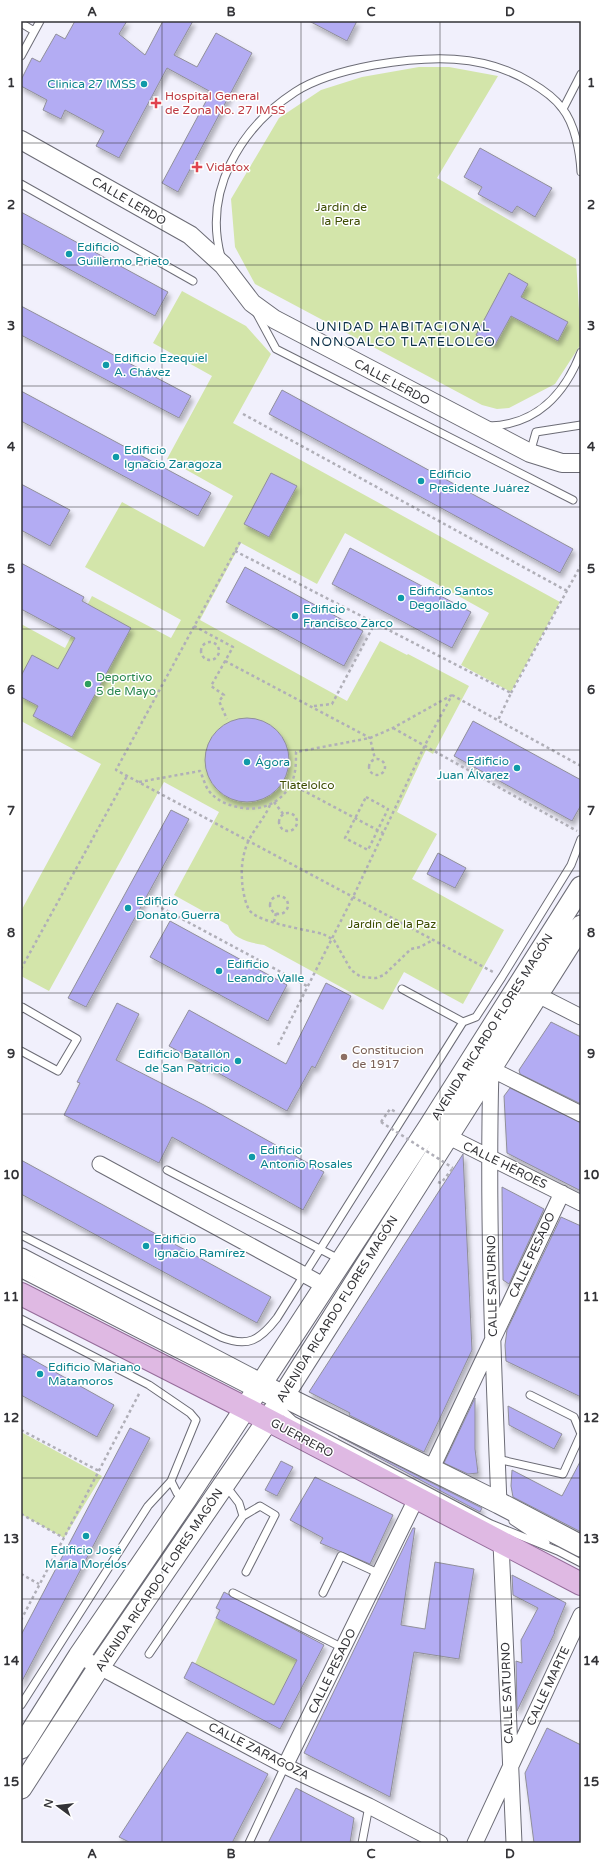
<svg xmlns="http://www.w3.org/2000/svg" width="602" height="1864" font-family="'Varela Round',sans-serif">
<defs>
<filter id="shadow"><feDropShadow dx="2.5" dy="4.5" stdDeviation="2" flood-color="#0004"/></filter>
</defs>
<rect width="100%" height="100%" fill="#f1f0fc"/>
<path fill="#d3e5aa" d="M419,67H449L498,76L437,178L576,259L581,344L555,384L509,408L497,409L482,405L255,284L235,247L231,199L279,118L321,90L362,77Z
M182,291L246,326L271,354L233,423L560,602L511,692L461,665L489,613L345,533L317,584L241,543L200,620L347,701L380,641L407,655L408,654L469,686L433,754L426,750L397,812L437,834L412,879L504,930L463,1004L404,972L383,1010L264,945C251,943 232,939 228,925L174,895L219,812L164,782L49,991L21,976V911L101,764L21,721V624L65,648L92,596L171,638L181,620L85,567L122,502L204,547L233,496L167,459L212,376L153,343Z
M21,1432L102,1476L64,1538L21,1514Z
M216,1618L297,1660L274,1705L195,1664Z"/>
<path fill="#b3acf3" stroke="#908f9a" filter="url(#shadow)" d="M75,21H127L119,34L145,55L163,21H193L174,55L197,67L216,33L252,53L178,192L162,183L211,92L167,68L119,158L96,146L104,131L65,110L61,119L43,110L47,100L21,86V80L32,58L40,62L56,34L65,39Z
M309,21H357L347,41Z
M480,148L552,188L535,217L517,206L512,213L478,194L482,187L464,177Z
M21,212L168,292L155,316L21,243Z
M509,273L528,284L521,297L568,322L558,341L511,316L495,345L476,335Z
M21,306L191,396L179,418L21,335Z
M282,390L573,549L560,573L269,414Z
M21,391L211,493L198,516L21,421Z
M271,473L297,486L269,537L244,524Z
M21,484L70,510L50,546L21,530Z
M350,548L471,612L452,648L332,584Z
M21,563L84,597L82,601L131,628L72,737L33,716L38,706L21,697V676L32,655L58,669L75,638L21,609Z
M245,567L363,631L344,666L226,602Z
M205 760a42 42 0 1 1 84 0a42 42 0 1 1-84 0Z
M473,721L581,780V805L572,821L454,756Z
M171,810L189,819L86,1007L68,998Z
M438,853L466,868L455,888L427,874Z
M170,921L287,985L268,1021L150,957Z
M326,983L351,996L315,1068L312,1066L287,1111L169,1046L189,1010L286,1064Z
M117,1003L139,1014L116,1060L204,1105L324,1172L303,1210L172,1137L159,1163L64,1115L80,1083L77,1082Z
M551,1022L581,1037V1104L520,1074L519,1070Z
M510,1088L581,1123V1191L507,1153L504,1096Z
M463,1154L472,1350L424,1452L349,1415L350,1413L309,1392Z
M21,1160L271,1297L257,1323L21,1194Z
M502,1187L544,1209L509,1284L503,1280Z
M561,1217L581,1226V1397L506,1361L505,1345L507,1330Z
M21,1353L114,1405L97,1437L21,1395Z
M475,1398V1449L478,1473L468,1474L444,1463Z
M508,1406L562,1434L554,1449L509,1425Z
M130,1428L150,1438L21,1683V1635Z
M338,1436L482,1508L480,1512Z
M581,1460V1532L513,1497L511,1486L512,1470L562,1496Z
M281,1461L293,1467L277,1496L265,1490Z
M315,1477L393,1515L370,1564L320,1543L323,1538L290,1520Z
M413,1528H415L401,1625L425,1629L435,1562L474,1569L459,1659L414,1652L390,1797L304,1753Z
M512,1575L566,1603L554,1632H555L517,1711L516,1661L522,1663L521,1640L538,1608L513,1595Z
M224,1592L324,1645L280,1729L184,1678L192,1662L274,1705L297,1660L216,1618L220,1610L216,1608Z
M547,1728L581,1745V1843H534L525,1773Z
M187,1732L268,1774L232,1843H131L119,1837Z
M296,1788L354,1818L350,1843H268Z"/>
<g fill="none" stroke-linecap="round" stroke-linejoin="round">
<g stroke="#6c6c76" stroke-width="9">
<path id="service" d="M21,23L34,31
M21,56L40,21
M563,109L581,74
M21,184L193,281
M221,257C203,191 240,128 295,92C318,77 347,70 374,65C428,56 482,53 530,82C542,89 554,97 562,108C575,124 580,152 581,172
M256,312L276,349L573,500
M489,426C536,425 565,394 581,352
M530,453L536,432L581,425
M402,989L463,1022
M21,1009L22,1007L77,1039L58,1071L21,1051
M167,1170L341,1260
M21,1235L221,1337C248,1348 260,1340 277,1318L463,1022L476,1017L502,977L571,865L581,839
M21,1274L277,1405L293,1420L491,1524L558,1551L581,1563
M21,1319L149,1385L190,1413L196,1420L171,1481L148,1506L21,1705
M530,1395L574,1417L581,1434
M497,1459L563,1474L581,1434
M171,1481L177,1493L184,1498
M243,1516L260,1506L275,1515L246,1572
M513,1521L546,1543
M233,1593L343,1648
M323,1593L341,1556L380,1574
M149,1654L243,1516L239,1503L226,1486
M249,1843L285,1766
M362,1843L369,1806"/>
</g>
<g stroke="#6c6c76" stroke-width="17">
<path id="minor" d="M528,990L581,1017
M439,1132L581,1203
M100,1164L325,1286
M431,1470L562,1193
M499,1503C493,1358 487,1214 491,1069L581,1114
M501,1543L514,1843
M79,1656L285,1766L369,1806L440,1843
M285,1766L416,1499
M475,1843L581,1615"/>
</g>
<g stroke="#6c6c76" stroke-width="20">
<path id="tertiary" d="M21,140L190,235L223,265L252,303L274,319L530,453L562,463H581"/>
</g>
<g stroke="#6c6c76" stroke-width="23">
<path id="secondary" d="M21,1259L283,1396L499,1503L581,1546
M21,1748L79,1656L186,1499L429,1127L581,887
M21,1788L99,1667L268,1420L581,926"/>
</g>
<g stroke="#956c9a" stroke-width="24">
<path id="primary" d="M21,1294L245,1408L581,1584"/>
</g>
<path stroke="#b0afb8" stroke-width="2.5" stroke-dasharray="3 3" stroke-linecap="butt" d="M243,414L567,591
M240,542L116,770L493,972
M235,551L511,693L498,720
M194,626L233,647L211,686L224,695L219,701L227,719
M201 651a9 9 0 1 1 18 0a9 9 0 1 1-18 0Z
M225,661L370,738L375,759
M511,693L581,565
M452,695L581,766
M314,706L332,704L376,621
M393,728L577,831
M369 767a8 8 0 1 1 16 0a8 8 0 1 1-16 0Z
M139,782L200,771C203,777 205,786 209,791C216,800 227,805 238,807C260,813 285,802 293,779C296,771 296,761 296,752L370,738L393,728L452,695
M291,784L383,833
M366,797L388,809L368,850L345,838Z
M274,802L284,815
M270,805C264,819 254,829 248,842C243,853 241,867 242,879C242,886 245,905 250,911C260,923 308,930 323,934L334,940L351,970L361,977L376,978L384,975L411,949L420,947L433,940
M279 822a9 9 0 1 1 18 0a9 9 0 1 1-18 0Z
M270 905a9 9 0 1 1 18 0a9 9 0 1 1-18 0Z
M156,905L307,986
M274,922L276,913
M21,969L127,776
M278,1045L353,897L425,745L452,695
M381,1122L390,1109L396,1112
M438,1182L441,1183L453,1168
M21,1430L99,1471
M21,1514L64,1538
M21,1574L39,1584
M21,1620L140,1392"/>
<use href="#service" stroke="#fff" stroke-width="7"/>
<use href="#minor" stroke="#fff" stroke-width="15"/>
<use href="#tertiary" stroke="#fff" stroke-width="18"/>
<use href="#secondary" stroke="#fff" stroke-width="21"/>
<use href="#primary" stroke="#dfb9e3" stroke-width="22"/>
<path stroke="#b0afb8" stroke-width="2.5" stroke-dasharray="3 3" stroke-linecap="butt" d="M381,1122L453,1168"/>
</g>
<path fill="none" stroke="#333337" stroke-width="1" stroke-opacity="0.55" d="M162,21V1843M301,21V1843M440,21V1843M21,143H581M21,265H581M21,386H581M21,507H581M21,629H581M21,750H581M21,871H581M21,993H581M21,1114H581M21,1235H581M21,1357H581M21,1478H581M21,1599H581M21,1721H581"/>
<g fill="#0f9aa8" stroke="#fff" stroke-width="1.5">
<circle cx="144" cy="84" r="4"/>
<circle cx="69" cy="254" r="4"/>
<circle cx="106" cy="365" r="4"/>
<circle cx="116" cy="457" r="4"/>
<circle cx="421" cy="481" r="4"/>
<circle cx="401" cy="598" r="4"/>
<circle cx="295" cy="616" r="4"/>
<circle cx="247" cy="762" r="4"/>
<circle cx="517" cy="768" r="4"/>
<circle cx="128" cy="908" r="4"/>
<circle cx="219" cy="971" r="4"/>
<circle cx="238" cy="1061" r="4"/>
<circle cx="252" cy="1157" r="4"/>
<circle cx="146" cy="1246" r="4"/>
<circle cx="40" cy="1374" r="4"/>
<circle cx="86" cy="1536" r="4"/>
</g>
<g fill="#e0444e" stroke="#fff" stroke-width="1.5">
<path d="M154 97h4v4h4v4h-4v4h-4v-4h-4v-4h4z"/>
<path d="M195 161h4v4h4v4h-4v4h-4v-4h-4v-4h4z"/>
</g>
<circle fill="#2e9e5b" stroke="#fff" stroke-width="1.5" cx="88" cy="684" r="4"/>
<circle fill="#8d6e63" stroke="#fff" stroke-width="1.5" cx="344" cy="1057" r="4"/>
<g text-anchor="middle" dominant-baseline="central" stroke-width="3" stroke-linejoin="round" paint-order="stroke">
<g font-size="12" fill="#0d838f" stroke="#fff" text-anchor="start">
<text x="136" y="84" text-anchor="end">Clinica 27 IMSS</text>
<text x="77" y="247">Edificio<tspan x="77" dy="14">Guillermo Prieto</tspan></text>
<text x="114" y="358">Edificio Ezequiel<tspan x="114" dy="14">A. Chávez</tspan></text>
<text x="124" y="450">Edificio<tspan x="124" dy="14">Ignacio Zaragoza</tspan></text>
<text x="429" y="474">Edificio<tspan x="429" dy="14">Presidente Juárez</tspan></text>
<text x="409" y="591">Edificio Santos<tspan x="409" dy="14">Degollado</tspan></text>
<text x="303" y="609">Edificio<tspan x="303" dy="14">Francisco Zarco</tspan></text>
<text x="509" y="761" text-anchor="end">Edificio<tspan x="509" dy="14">Juan Álvarez</tspan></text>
<text x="255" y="762">Ágora</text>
<text x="136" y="901">Edificio<tspan x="136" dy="14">Donato Guerra</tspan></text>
<text x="227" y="964">Edificio<tspan x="227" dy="14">Leandro Valle</tspan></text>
<text x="230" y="1054" text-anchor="end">Edificio Batallón<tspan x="230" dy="14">de San Patricio</tspan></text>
<text x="260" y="1150">Edificio<tspan x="260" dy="14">Antonio Rosales</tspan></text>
<text x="154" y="1239">Edificio<tspan x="154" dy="14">Ignacio Ramírez</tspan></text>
<text x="48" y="1367">Edificio Mariano<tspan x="48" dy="14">Matamoros</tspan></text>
<text x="86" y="1550" text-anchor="middle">Edificio José<tspan x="86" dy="14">María Morelos</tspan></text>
</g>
<g font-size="12" fill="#be3a42" stroke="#fff" text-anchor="start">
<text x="165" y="96">Hospital General<tspan x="165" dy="14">de Zona No. 27 IMSS</tspan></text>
<text x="206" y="167">Vidatox</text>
</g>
<g font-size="12" fill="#333337" stroke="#fff">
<text transform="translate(129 201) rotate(30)">CALLE LERDO</text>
<text transform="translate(392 382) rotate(28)">CALLE LERDO</text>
<text transform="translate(492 1027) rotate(-58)">AVENIDA RICARDO FLORES MAGÓN</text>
<text transform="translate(505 1165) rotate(26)">CALLE HÉROES</text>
<text transform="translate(532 1255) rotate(-65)">CALLE PESADO</text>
<text transform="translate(492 1286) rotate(-91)">CALLE SATURNO</text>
<text transform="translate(337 1309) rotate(-58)">AVENIDA RICARDO FLORES MAGÓN</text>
<text transform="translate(302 1438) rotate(28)">GUERRERO</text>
<text transform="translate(159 1580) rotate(-56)">AVENIDA RICARDO FLORES MAGÓN</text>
<text transform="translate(332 1671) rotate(-64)">CALLE PESADO</text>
<text transform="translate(548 1686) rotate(-65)">CALLE MARTE</text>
<text transform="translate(507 1693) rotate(-92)">CALLE SATURNO</text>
<text transform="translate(259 1751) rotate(27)">CALLE ZARAGOZA</text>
</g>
<g font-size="12" fill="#3d4c02" stroke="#fff">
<text x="341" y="207">Jardín de<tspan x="341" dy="14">la Pera</tspan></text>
<text x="307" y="785">Tlatelolco</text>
<text x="392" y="924">Jardín de la Paz</text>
</g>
<g font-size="12" fill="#27864d" stroke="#fff" text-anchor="start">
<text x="96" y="677">Deportivo<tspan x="96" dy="14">5 de Mayo</tspan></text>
</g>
<g font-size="12" fill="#785e54" stroke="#fff" text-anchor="start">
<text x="352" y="1050">Constitucion<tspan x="352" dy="14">de 1917</tspan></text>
</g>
<g font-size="13" letter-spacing="1" fill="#0b3048" stroke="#fff">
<text x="403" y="327">UNIDAD HABITACIONAL<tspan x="403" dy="15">NONOALCO TLATELOLCO</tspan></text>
</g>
</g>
<rect width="602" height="1864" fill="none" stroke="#ffffff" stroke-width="44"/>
<g transform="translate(58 1806) rotate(285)" stroke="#ffffff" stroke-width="3" paint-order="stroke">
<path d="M0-3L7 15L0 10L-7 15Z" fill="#333337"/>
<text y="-6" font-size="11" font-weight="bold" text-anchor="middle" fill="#333337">N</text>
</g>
<rect x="22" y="22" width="558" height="1820" fill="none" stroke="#333337" stroke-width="1.5"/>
<g font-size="13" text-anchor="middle" font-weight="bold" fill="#333337">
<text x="92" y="16">A</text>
<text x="231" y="16">B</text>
<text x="371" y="16">C</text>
<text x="510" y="16">D</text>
<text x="11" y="87">1</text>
<text x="591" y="87">1</text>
<text x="11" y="209">2</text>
<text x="591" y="209">2</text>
<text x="11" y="330">3</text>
<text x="591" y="330">3</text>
<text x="11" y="451">4</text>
<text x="591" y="451">4</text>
<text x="11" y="573">5</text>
<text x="591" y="573">5</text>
<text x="11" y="694">6</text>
<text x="591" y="694">6</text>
<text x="11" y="815">7</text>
<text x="591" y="815">7</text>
<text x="11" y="937">8</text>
<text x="591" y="937">8</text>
<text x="11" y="1058">9</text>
<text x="591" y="1058">9</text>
<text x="11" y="1179">10</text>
<text x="591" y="1179">10</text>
<text x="11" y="1301">11</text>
<text x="591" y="1301">11</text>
<text x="11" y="1422">12</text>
<text x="591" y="1422">12</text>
<text x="11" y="1543">13</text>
<text x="591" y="1543">13</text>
<text x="11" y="1665">14</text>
<text x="591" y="1665">14</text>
<text x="11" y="1786">15</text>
<text x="591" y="1786">15</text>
<text x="92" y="1858">A</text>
<text x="231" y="1858">B</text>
<text x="371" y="1858">C</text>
<text x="510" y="1858">D</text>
</g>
</svg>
